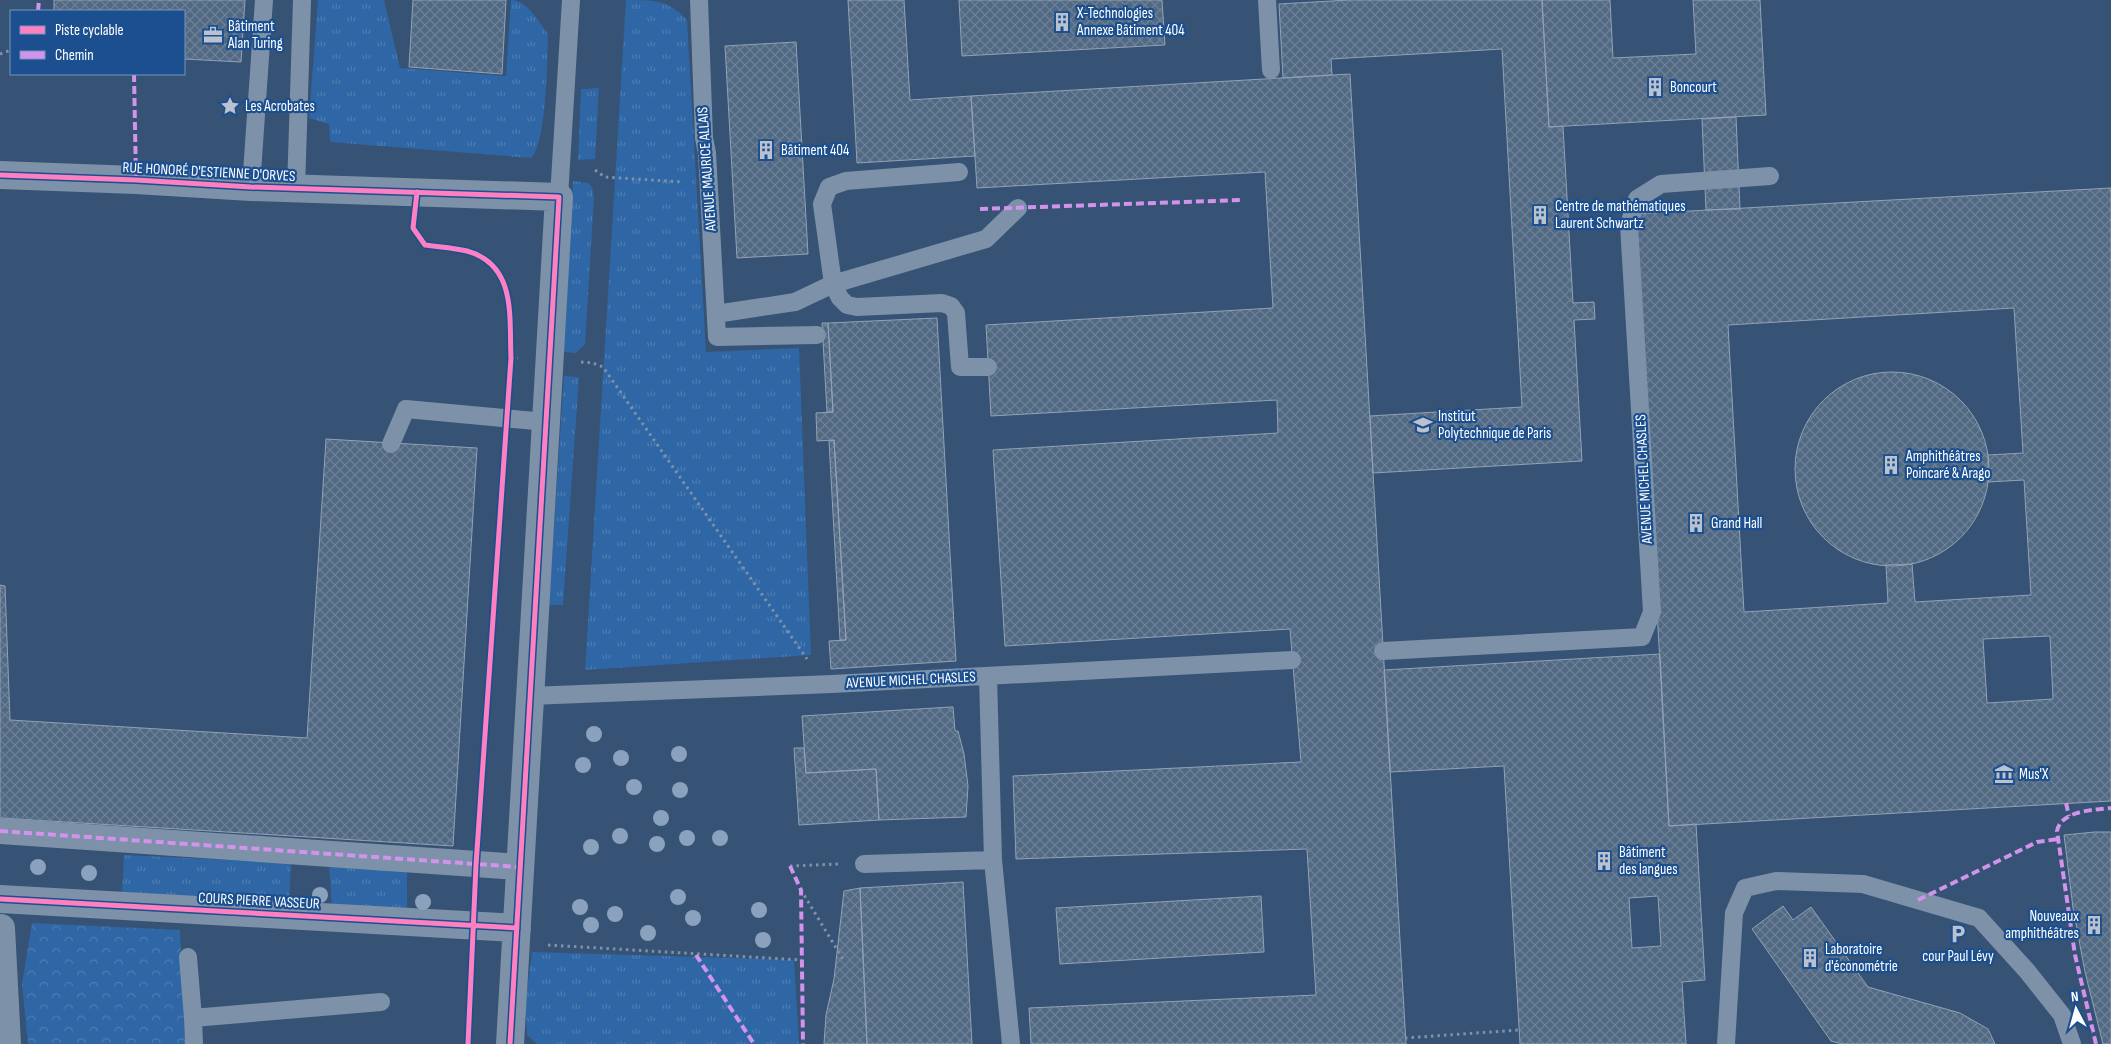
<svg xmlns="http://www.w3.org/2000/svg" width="2111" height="1044" font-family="'Sofia Sans Condensed',sans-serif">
<defs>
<pattern id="grass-tufts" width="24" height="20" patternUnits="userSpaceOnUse" patternTransform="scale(1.25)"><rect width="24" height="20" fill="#2f66a5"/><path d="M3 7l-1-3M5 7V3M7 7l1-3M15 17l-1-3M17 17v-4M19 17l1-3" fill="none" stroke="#4e7db2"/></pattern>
<pattern id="forest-crowns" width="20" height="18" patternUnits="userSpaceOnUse" patternTransform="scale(1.25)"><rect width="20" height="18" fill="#2f66a5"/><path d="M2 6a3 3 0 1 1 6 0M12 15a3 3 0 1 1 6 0" fill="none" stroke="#4e7db2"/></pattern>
<pattern id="building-cross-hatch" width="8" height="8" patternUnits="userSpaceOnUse" patternTransform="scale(1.25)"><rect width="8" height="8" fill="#526984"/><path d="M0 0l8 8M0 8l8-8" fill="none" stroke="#6c8096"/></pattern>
</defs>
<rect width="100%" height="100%" fill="#365274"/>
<path fill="url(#grass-tufts)" d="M318,0H384L400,68L506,76L511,0C527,0 540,23 548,34C547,60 547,143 531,158L330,142L329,124L309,118Z
M626,0C655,0 669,0 687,20L706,352L799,348L811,655L585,670Z
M599,88L595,159L578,160L581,89Z
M573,181L588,183L592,187L594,198L585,344L576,353L564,352Z
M564,376L579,377L563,605H549Z
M124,855L291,863L289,904L122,893Z
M329,864L407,872V912L332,907Z
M532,952L794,960L799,1044H537L527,1035L525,1006Z"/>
<path fill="url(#forest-crowns)" d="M32,923L180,930L185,1044H28L22,984Z"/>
<path fill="url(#building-cross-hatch)" stroke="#92a2b6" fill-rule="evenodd" d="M54,0H245L241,62L184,59V11H54Z
M413,0H506L502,74L409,67Z
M848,0H904L910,100L971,96L975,156L857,163Z
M959,0H1162L1165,45L962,56Z
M1349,0H1542L1549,127L1563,126L1573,303L1594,302L1595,319L1574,320L1582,461L1373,473L1370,416L1522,407L1502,49L1331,59L1332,75L1283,78L1279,4Z
M1542,0H1610L1613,58L1696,54L1693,0H1760L1766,115L1549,127Z
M796,42L808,254L737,258L725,46Z
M1350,74L1406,1044H1031L1029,1008L1316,995L1307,849L1016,859L1013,776L1301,762L1290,629L1005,646L993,450L1278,433L1277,400L991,416L986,325L1273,308L1265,172L977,188L971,96Z
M1736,117L1740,209L1706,210L1702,119Z
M2111,188V801L1669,826L1635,214ZM2014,308L2023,453L1988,455V482L2024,480L2031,595L1915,602L1912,564L1886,565L1888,603L1744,612L1728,325ZM2050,636L2053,699L1987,703L1983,639Z
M937,318L956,661L831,669L829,641L846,640L834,440L817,441L816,413L833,412L828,323Z
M822,323H828L833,412H827Z
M1795 469a97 97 0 1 1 194 0a97 97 0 1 1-194 0Z
M326,439L477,448L453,846L0,818V585L5,586L10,720L307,738Z
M834,440L846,640H840L829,441Z
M1660,654L1669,826L1696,824L1705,980L1682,982L1686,1044H1520L1504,766L1390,772L1384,670ZM1658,896L1661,946L1632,948L1629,898Z
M951,707H953L955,731H958L964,754L968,786L966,817L879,820L876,769L806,773L802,716Z
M794,748H804L806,773L876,769L879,820L799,825Z
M2095,832H2111V1044H2103L2085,972L2073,908L2064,835Z
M963,882L972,1044H867L860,888Z
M860,888L867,1044H824L826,1015L834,979L844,891Z
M1261,896L1264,952L1060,964L1056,908Z
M1783,906L1793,920L1811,907L1868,987L1960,1013L1988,1029L1995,1044H1842L1831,1041L1752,929Z"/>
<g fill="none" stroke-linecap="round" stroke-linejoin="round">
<path stroke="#7d92a8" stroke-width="3" stroke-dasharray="2.5 4" stroke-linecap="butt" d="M0,54L11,50
M595,170L605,177L682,182
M511,358H518
M581,362L593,363L603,367L807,659
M790,866L839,864
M801,890L844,961
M548,945L802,960
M1405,1038L1519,1030"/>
<path stroke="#7d92a8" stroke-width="18" d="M699,0L704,138L707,153L717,337L817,335
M1267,0L1271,70
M959,172L846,181L829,187L822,204L833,284L840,298L847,305L857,307L942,303L951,306L956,313L960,367H988
M251,187L264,0
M296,189L302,0
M559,197L571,0
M716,314L795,302L833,284L986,239L1018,208
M391,444L406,409L546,422
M1383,651L1642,637L1652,612L1629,225L1637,199L1661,184L1770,176
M988,676L993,860L1011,1044
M530,696L832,684L1292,660
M864,864L993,860
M188,957L193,1018
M194,1044L193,1018L381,1002
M1726,1044L1734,913L1745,888L1776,881L1863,884L1979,918L2027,971L2062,1015L2072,1044"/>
<path stroke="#7d92a8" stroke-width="26" d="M0,831L519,867"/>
<path stroke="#7d92a8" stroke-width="28" d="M0,175L136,180L251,187L559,197L510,1044
M0,899L517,928
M1,928L7,1044"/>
<path stroke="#d193ec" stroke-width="4" stroke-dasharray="8 4" stroke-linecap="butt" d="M38,11L39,0
M134,74L136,180
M980,209L1242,200
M2066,803L2069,816
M0,831L519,867
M790,866L801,890L803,1044
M1918,900L2037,842L2058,839
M696,955L754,1044
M2096,1044L2075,955L2057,831C2061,810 2095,810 2111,808"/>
<g stroke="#1b4f8f" stroke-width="8">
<path id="cycleway" d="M0,175L136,180L251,187L559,197L510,1044
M417,192L413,228L425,245C439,247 454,248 467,251C517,265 509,317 511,358L476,865L468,1044
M0,899L517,928"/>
</g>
<use href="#cycleway" stroke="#ff80c0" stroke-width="5"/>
</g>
<g fill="#8aa2be">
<circle cx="594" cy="734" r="8"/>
<circle cx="679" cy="754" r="8"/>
<circle cx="621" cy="758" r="8"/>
<circle cx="583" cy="765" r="8"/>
<circle cx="634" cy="787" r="8"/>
<circle cx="680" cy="790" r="8"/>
<circle cx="661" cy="818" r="8"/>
<circle cx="620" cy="836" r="8"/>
<circle cx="687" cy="838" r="8"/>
<circle cx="720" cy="838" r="8"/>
<circle cx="657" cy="844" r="8"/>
<circle cx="591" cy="847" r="8"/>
<circle cx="38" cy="867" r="8"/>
<circle cx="89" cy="873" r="8"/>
<circle cx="320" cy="895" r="8"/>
<circle cx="678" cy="897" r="8"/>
<circle cx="423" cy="902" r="8"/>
<circle cx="580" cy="907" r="8"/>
<circle cx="759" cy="910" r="8"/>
<circle cx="615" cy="914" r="8"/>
<circle cx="693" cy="918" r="8"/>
<circle cx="591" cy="925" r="8"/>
<circle cx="648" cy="933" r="8"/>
<circle cx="763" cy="940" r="8"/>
</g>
<defs>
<g id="building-bare" transform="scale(1.5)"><path d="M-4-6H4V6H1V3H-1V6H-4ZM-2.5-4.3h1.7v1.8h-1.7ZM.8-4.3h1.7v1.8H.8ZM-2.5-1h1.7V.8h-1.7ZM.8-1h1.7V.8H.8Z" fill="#b9c2ce" stroke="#1b4f8f" stroke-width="2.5" paint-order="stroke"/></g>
<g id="office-bare" transform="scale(1.5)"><path d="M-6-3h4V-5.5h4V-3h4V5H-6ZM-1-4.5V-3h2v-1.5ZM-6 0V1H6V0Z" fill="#b9c2ce" stroke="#1b4f8f" stroke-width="2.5" paint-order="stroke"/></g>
<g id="sight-bare" transform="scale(1.5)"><path d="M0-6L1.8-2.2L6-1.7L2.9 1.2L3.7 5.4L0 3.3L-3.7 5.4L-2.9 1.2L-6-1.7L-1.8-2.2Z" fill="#b9c2ce" stroke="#1b4f8f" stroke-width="2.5" paint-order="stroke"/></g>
<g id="university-bare" transform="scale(1.5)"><path d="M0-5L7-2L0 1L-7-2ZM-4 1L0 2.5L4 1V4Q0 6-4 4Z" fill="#b9c2ce" stroke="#1b4f8f" stroke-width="2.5" paint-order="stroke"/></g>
<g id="museum-bare" transform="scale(1.5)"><path d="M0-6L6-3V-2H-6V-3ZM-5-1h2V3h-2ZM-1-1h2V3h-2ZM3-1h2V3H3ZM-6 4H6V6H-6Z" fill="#b9c2ce" stroke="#1b4f8f" stroke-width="2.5" paint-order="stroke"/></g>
<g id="parking-bare" transform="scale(1.5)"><path d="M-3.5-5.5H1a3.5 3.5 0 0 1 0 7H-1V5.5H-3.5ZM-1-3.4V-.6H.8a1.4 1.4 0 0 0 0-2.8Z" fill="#b9c2ce" stroke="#1b4f8f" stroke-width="2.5" paint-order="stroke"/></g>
</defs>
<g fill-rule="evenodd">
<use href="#building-bare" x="1062" y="22"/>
<use href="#office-bare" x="213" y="35"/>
<use href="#building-bare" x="1655" y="87"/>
<use href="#sight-bare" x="230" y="106"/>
<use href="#building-bare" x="766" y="150"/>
<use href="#building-bare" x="1540" y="215"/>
<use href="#university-bare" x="1423" y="425"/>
<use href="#building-bare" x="1891" y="465"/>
<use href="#building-bare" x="1696" y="523"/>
<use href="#museum-bare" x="2004" y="774"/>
<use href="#building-bare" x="1604" y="861"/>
<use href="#building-bare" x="2094" y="925"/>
<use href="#parking-bare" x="1958" y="934"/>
<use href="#building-bare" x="1810" y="958"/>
</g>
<g text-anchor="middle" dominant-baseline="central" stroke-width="4.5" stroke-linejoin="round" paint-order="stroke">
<g font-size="15" fill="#fff" stroke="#1b4f8f" text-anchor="start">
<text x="1077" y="13">X-Technologies<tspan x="1077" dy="17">Annexe Bâtiment 404</tspan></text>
<text x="228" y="26">Bâtiment<tspan x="228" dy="17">Alan Turing</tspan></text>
<text x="1670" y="87">Boncourt</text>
<text x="245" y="106">Les Acrobates</text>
<text x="781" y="150">Bâtiment 404</text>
<text x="1555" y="206">Centre de mathématiques<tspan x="1555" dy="17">Laurent Schwartz</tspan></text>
<text x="1438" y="416">Institut<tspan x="1438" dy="17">Polytechnique de Paris</tspan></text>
<text x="1906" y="456">Amphithéâtres<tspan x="1906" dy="17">Poincaré &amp; Arago</tspan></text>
<text x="1711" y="523">Grand Hall</text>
<text x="2019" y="774">Mus'X</text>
<text x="1619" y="852">Bâtiment<tspan x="1619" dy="17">des langues</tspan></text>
<text x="2079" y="916" text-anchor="end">Nouveaux<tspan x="2079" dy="17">amphithéâtres</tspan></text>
<text x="1825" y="949">Laboratoire<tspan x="1825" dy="17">d'économétrie</tspan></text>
<text x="1958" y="956" text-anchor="middle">cour Paul Lévy</text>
</g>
<g font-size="15" fill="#fff" stroke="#1b4f8f">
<text transform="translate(707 169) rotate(-94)">AVENUE MAURICE ALLAIS</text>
<text transform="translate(209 172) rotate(3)">RUE HONORÉ D'ESTIENNE D'ORVES</text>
<text transform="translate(1644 479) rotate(-93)">AVENUE MICHEL CHASLES</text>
<text transform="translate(911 680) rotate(-3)">AVENUE MICHEL CHASLES</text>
<text transform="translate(259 901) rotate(3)">COURS PIERRE VASSEUR</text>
</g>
</g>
<rect x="10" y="10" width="175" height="65" fill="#1b4f8f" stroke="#7695bc"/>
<rect x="20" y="26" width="25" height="8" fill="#ff80c0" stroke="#7695bc"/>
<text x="55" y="35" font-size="15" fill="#ffffff">Piste cyclable</text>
<rect x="20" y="51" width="25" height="8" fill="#d193ec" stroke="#7695bc"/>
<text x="55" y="60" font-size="15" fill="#ffffff">Chemin</text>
<g transform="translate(2076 1009) rotate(354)" stroke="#1b4f8f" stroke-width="4" paint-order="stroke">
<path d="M0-4L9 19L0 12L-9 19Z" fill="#ffffff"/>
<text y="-8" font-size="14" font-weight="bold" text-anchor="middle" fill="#ffffff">N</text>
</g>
</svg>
